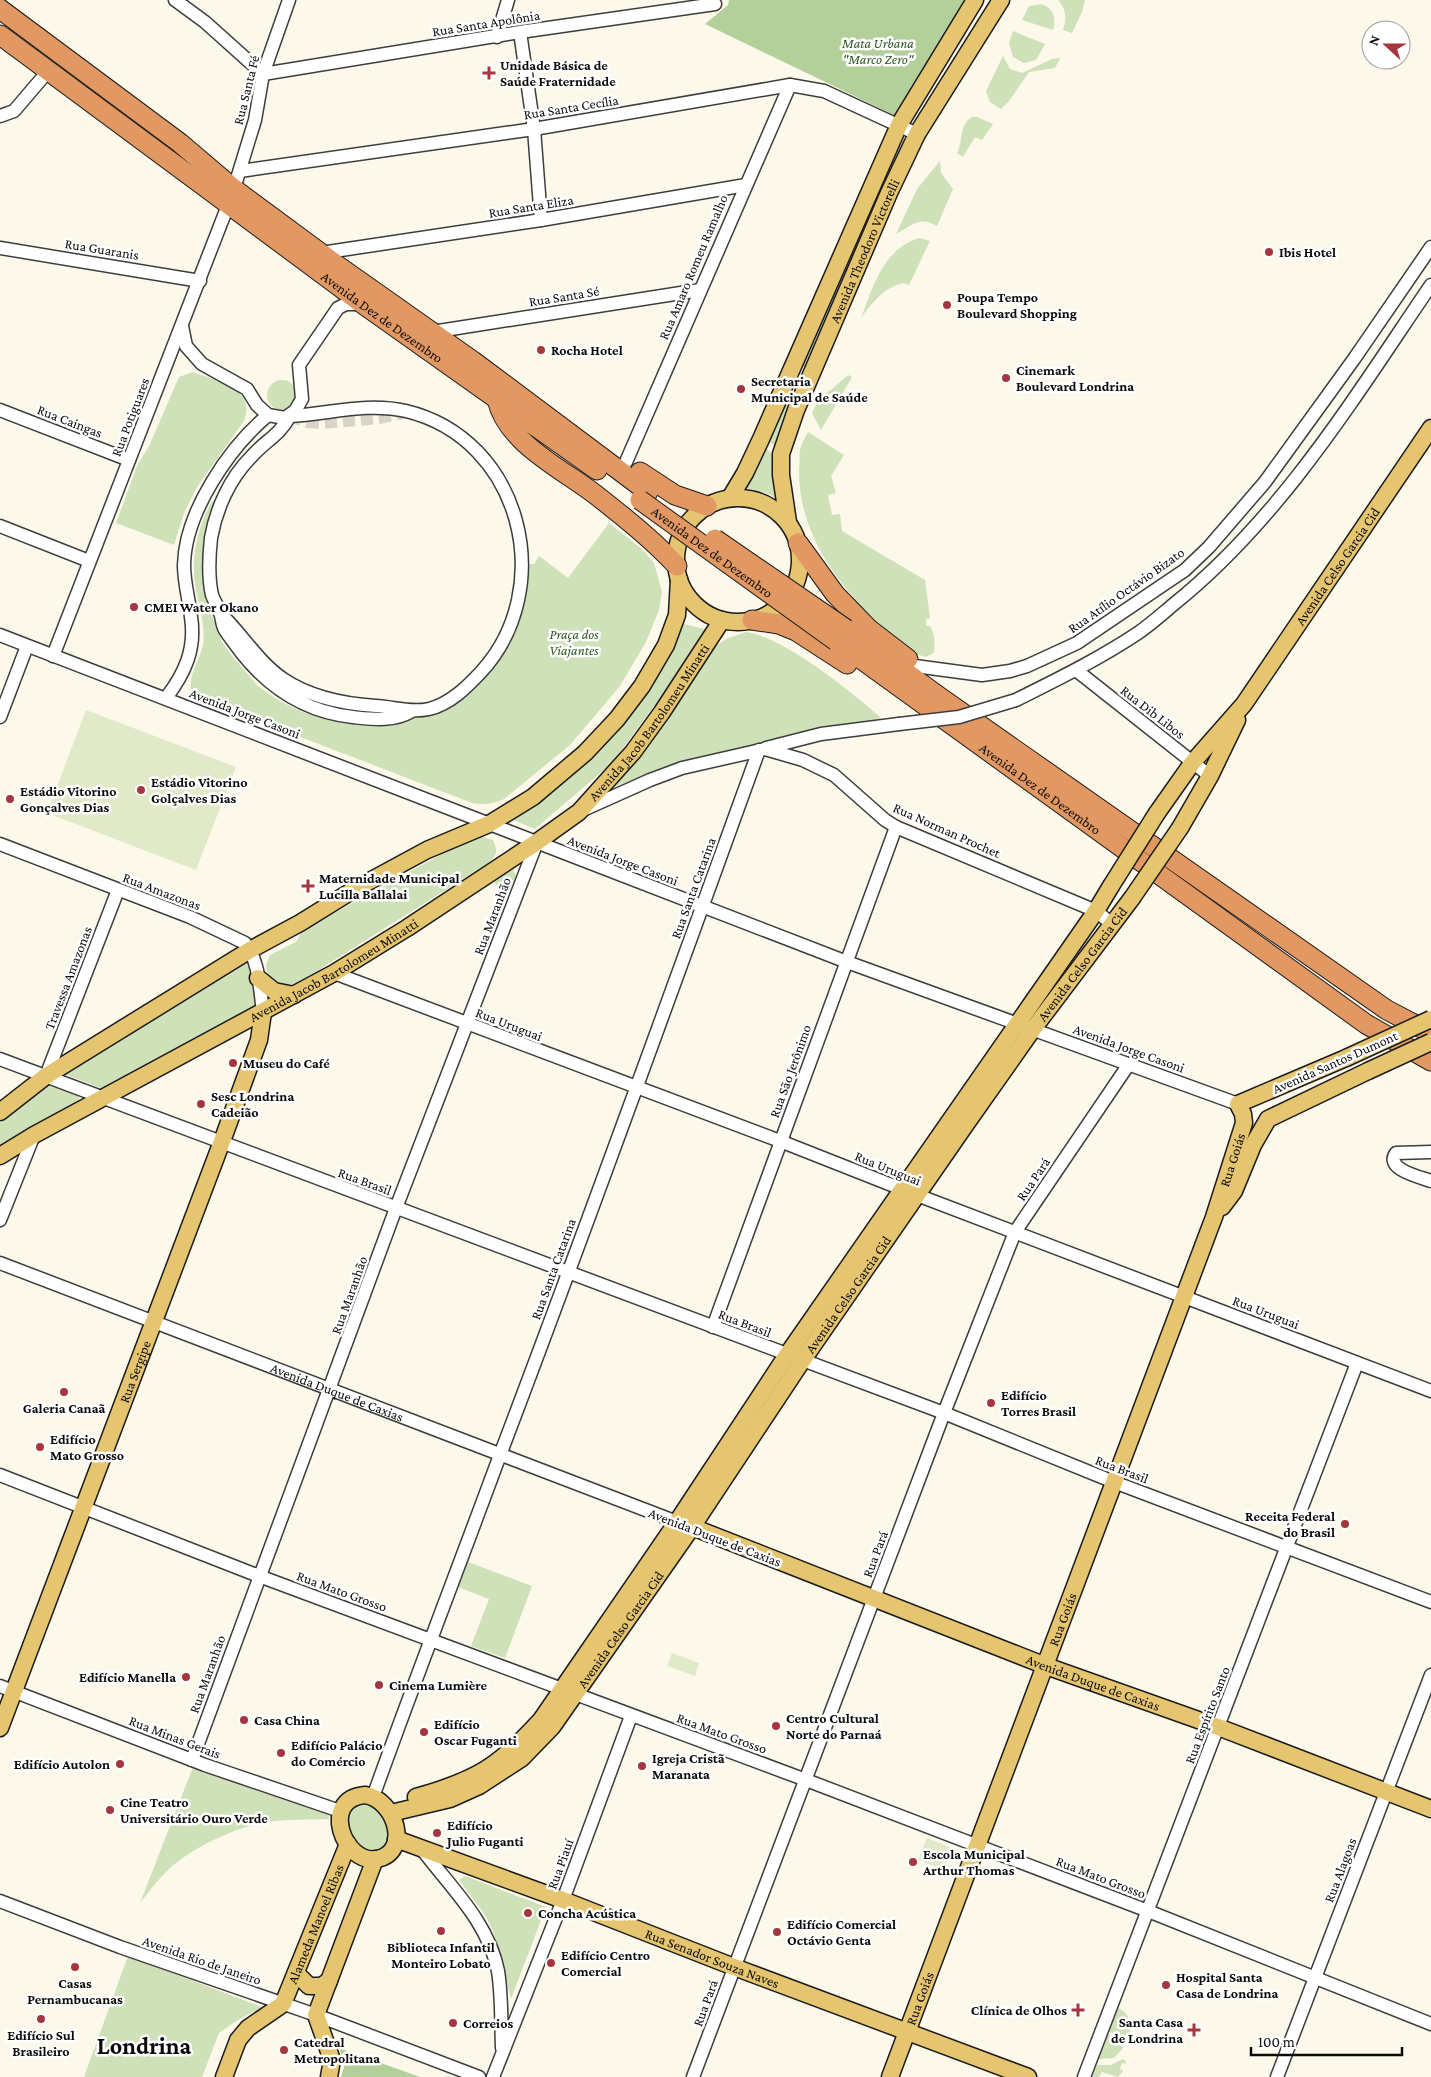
<svg xmlns="http://www.w3.org/2000/svg" width="1431" height="2077" font-family="'Crimson Pro',serif">
<rect width="100%" height="100%" fill="#fcf8ea"/>
<path fill="#cfe1b8" d="M1058,0H1085L1082,12L1072,33L1063,30C1067,18 1066,9 1058,0Z
M1041,4C1054,8 1056,18 1053,30L1022,20L1029,6Z
M1013,31L1045,44L1036,60L1024,63L1013,57L1009,43Z
M1003,56L1010,69L1022,73L1052,59L1060,58L1055,68L1029,72L1009,101L1001,109L990,102L986,91Z
M972,117H977L993,124L982,140L975,137L963,157L957,153C964,140 958,126 972,117Z
M902,137L905,140L807,366L803,367L801,365Z
M940,161L941,173L953,189L937,226C918,216 914,225 896,234L917,189Z
M919,238L930,241L909,285L903,283C883,288 873,302 861,318C873,287 883,249 919,238Z
M193,372C216,381 257,388 244,421L197,487L184,513L174,545L116,523L137,466L149,446L179,377Z
M848,375L852,377L821,430L812,413L820,397L831,390Z
M795,379L800,382L775,446L767,440Z
M267 395a15 15 0 1 1 30 0a15 15 0 1 1-30 0Z
M808,432L844,455L831,476L836,493L828,495L832,515L840,514L842,531L925,580L930,618L926,619V626H930C935,636 935,642 934,653L926,657C908,653 891,635 877,622C835,581 798,531 799,469C800,463 799,456 800,450C801,444 805,438 808,432Z
M765,449H767L771,453L778,499L766,493L745,488Z
M212,501L215,504L204,566L209,607L222,642L232,656L258,686L278,700L302,712L344,723L362,725L379,724L426,712L486,669L526,564H534L539,556L568,578L609,523L642,549L654,563L662,592L659,610L646,642L620,686L570,745L504,799C493,804 485,805 472,803L194,696C184,682 200,660 203,645C206,623 198,605 195,584C191,555 198,526 212,501Z
M684,624L705,629L665,691L612,763L535,829L511,819L578,770L640,703L657,676Z
M746,632C784,637 852,692 881,718L662,768L614,787L657,729L703,659L714,647L728,638Z
M482,837L493,840C499,853 496,858 485,865L290,988L285,989L268,977L266,965L270,955L296,942L302,931L469,839Z
M513,869L516,876L509,892L504,893L494,882Z
M248,959L256,1007L106,1090L61,1073Z
M50,1086L78,1095L80,1102L0,1151V1123L45,1087Z
M468,1562L532,1586L505,1658L471,1646L489,1599L458,1587Z
M193,1767L329,1815V1819C309,1820 287,1819 267,1822C239,1826 198,1845 176,1863C162,1874 151,1889 140,1903Z
M370,1801C380,1814 394,1827 386,1844L376,1852L359,1849L345,1824L346,1809Z
M465,1876L546,1907L511,1999L493,1931L485,1915L459,1880Z
M128,1956L262,2007L238,2020L219,2033L202,2077H84Z
M1118,2008C1129,2013 1131,2021 1130,2032L1125,2037L1109,2032Z
M1108,2035L1121,2040L1122,2047H1124L1114,2058L1099,2059Z
M1123,2059L1126,2061L1125,2064L1122,2063L1120,2069L1123,2071L1118,2077L1102,2072L1099,2077H1092L1097,2065H1111Z"/>
<path fill="#b4d09a" d="M729,0H968L898,117L705,24L728,5Z
M339,2048L420,2077H341L345,2064Z"/>
<path fill="#e0eac9" d="M86,710L236,767L196,870L47,813Z
M672,1653L699,1663L695,1676L667,1666Z
M927,1838L952,1848L944,1870L918,1860Z"/>
<g fill="none" stroke-linecap="round" stroke-linejoin="round">
<path stroke="#d8d4c8" stroke-width="12" stroke-dasharray="12 6" stroke-linecap="butt" d="M290,416L308,422L322,423L380,418L407,412"/>
<g stroke="#3d3d3d" stroke-width="15">
<g id="minor">
<path d="M175,0L205,22L263,74L520,32L715,4"/>
<path d="M520,32L534,129L541,220"/>
<path d="M497,37L508,0"/>
<path d="M0,116L14,111L49,70"/>
<path d="M240,171L534,129L790,85L824,91L917,134"/>
<path d="M0,248L200,281"/>
<path d="M321,253L541,220L746,185"/>
<path d="M182,326L186,346L202,364L247,389L257,405L268,415L285,418L295,411L302,399L299,365L338,308L346,304H363"/>
<path d="M432,332L700,290"/>
<path d="M0,410L129,460"/>
<path d="M626,462L790,85"/>
<path d="M0,526L89,561"/>
<path d="M220,613C242,634 258,662 283,679C311,698 344,704 376,706C394,707 411,713 429,709C450,704 467,687 481,672C558,588 522,439 406,411C366,402 329,414 290,416C278,437 266,440 251,457C230,478 216,509 211,538C209,556 208,577 212,595C214,601 218,606 220,612C222,618 222,625 225,630C230,638 236,645 241,652C270,689 306,712 353,717C373,719 393,722 412,711"/>
<path d="M0,635L847,962L1238,1104"/>
<path d="M53,656L232,195L255,120L263,74L289,0"/>
<path d="M915,666L982,675L1010,671L1027,666L1077,643L1185,570L1209,547L1265,482L1354,359L1431,247"/>
<path d="M1076,670L1210,776"/>
<path d="M166,698C185,673 196,649 191,617C189,599 184,583 184,565C185,512 229,448 268,415"/>
<path d="M1016,700C1058,679 1099,659 1138,633C1151,624 1162,614 1174,604C1281,518 1354,398 1431,285"/>
<path d="M0,717L27,646"/>
<path d="M766,748L821,734L899,724"/>
<path d="M583,810L650,780L682,768L765,749L803,760L834,775L885,820L896,827L1096,911L1112,924"/>
<path d="M0,844L190,917L245,943C259,960 260,990 263,1012"/>
<path d="M334,973L780,1141L917,1195L1431,1391"/>
<path d="M0,1059L944,1413L1114,1482L1431,1602"/>
<path d="M46,1076L118,890"/>
<path d="M1431,1152L1396,1153C1384,1169 1420,1177 1431,1181"/>
<path d="M0,1220L34,1135"/>
<path id="s1" d="M0,1263L677,1522"/>
<path d="M713,1327L896,827"/>
<path d="M0,1475L259,1576L806,1780L1148,1911L1431,2024"/>
<path d="M0,1686L205,1765L340,1811"/>
<path d="M192,1760L396,1208L537,842"/>
<path d="M373,1797C414,1682 458,1569 500,1455C589,1221 674,985 759,750"/>
<path d="M421,1848C450,1887 488,1921 498,1971C502,1996 501,2022 502,2048"/>
<path d="M0,1901L120,1947L316,2015L479,2077"/>
<path d="M493,2077L563,1900L631,1716"/>
<path d="M693,2077L944,1413L1015,1232L1129,1064"/>
<path d="M1084,2077L1357,1363"/>
<path d="M1277,2077L1431,1675"/>
</g>
</g>
<g stroke="#1b1b1b" stroke-width="19">
<g id="major">
<path d="M730,498L745,473L761,439L899,125L975,0"/>
<circle cx="738" cy="560" r="62"/>
<path id="s2" d="M788,522L781,475V454L796,410L889,193L917,134L1001,0"/>
<path id="s3" d="M1157,813L1193,762L1244,704L1431,428"/>
<path d="M1180,828L1210,776L1237,720"/>
<path d="M258,978L274,991L294,995"/>
<path d="M0,1112L46,1076L250,950L300,923L355,889L427,850L489,824L533,797L585,753L617,719L642,686L666,645L677,615L679,579"/>
<path id="s4" d="M0,1156L34,1135L334,973L407,928L537,842L579,812L633,752L662,712L722,620"/>
<path d="M1222,1207L1234,1191L1253,1145L1268,1119L1368,1071"/>
<path id="s5" d="M682,1523L1046,1666L1218,1727L1431,1809"/>
<path id="s6" d="M0,1728L221,1144L259,1040L263,1012"/>
<path d="M365,1795C395,1799 412,1852 377,1859C344,1865 319,1799 365,1795Z"/>
<path d="M416,1797C477,1780 499,1766 541,1720L677,1522L787,1355L1096,911L1111,886"/>
<path id="s7" d="M391,1813L450,1799L479,1786L522,1758L552,1727L692,1527L802,1361L966,1124L1033,1029L1132,898"/>
<path id="s8" d="M396,1839L563,1900L734,1967L1028,2077"/>
<path d="M296,1973L309,1986H321L329,1981"/>
<path id="s9" d="M224,2077L238,2040L248,2028L283,2004L348,1844"/>
<path d="M329,2077L332,2060L316,2015L375,1859"/>
<path id="s10" d="M890,2077L1214,1217L1244,1123L1243,1114L1238,1104L1346,1058"/>
</g>
</g>
<g stroke="#1b1b1b" stroke-width="21">
<g id="highway">
<path d="M0,9L180,143L234,189L334,263L473,361L648,492"/>
<path id="s11" d="M0,35L363,304L597,470"/>
<path d="M497,399C506,443 564,470 596,495C624,517 653,540 677,566"/>
<path d="M640,472L675,495L707,506"/>
<path d="M798,543L835,594L869,629L908,659"/>
<path d="M752,620L779,624L796,631L847,664"/>
<path d="M846,629L941,698L1387,1010L1431,1033"/>
<path id="s12" d="M836,641L1366,1024L1431,1061"/>
</g>
</g>
<use href="#minor" stroke="#fff" stroke-width="12"/>
<use href="#major" stroke="#e6c570" stroke-width="16"/>
<use href="#highway" stroke="#e19863" stroke-width="19"/>
<g stroke="#3d3d3d" stroke-width="15" stroke-linecap="butt">
<path id="minor-bridge" d="M899,724L959,717L1016,700"/>
</g>
<g stroke="#1b1b1b" stroke-width="19" stroke-linecap="butt">
<path id="major-bridge" d="M1111,886L1157,813
M1132,898L1180,828
M1346,1058L1431,1019
M1368,1071L1431,1042"/>
</g>
<g stroke="#1b1b1b" stroke-width="21" stroke-linecap="butt">
<g id="highway-bridge">
<path id="s13" d="M640,500L836,641"/>
<path d="M715,539L846,629"/>
</g>
</g>
<use href="#minor-bridge" stroke="#fff" stroke-width="12"/>
<use href="#major-bridge" stroke="#e6c570" stroke-width="16"/>
<use href="#highway-bridge" stroke="#e19863" stroke-width="19"/>
</g>
<g fill="#a6353e" stroke="#fff" stroke-width="2">
<path d="M486.5 65.5h5v5h5v5h-5v5h-5v-5h-5v-5h5z"/>
<circle cx="1269" cy="252" r="5"/>
<circle cx="947" cy="305" r="5"/>
<circle cx="541" cy="350" r="5"/>
<circle cx="1006" cy="378" r="5"/>
<circle cx="741" cy="389" r="5"/>
<circle cx="134" cy="607" r="5"/>
<circle cx="141" cy="790" r="5"/>
<circle cx="10" cy="799" r="5"/>
<path d="M305.5 878.5h5v5h5v5h-5v5h-5v-5h-5v-5h5z"/>
<circle cx="233" cy="1063" r="5"/>
<circle cx="201" cy="1104" r="5"/>
<circle cx="64" cy="1392" r="5"/>
<circle cx="991" cy="1403" r="5"/>
<circle cx="40" cy="1447" r="5"/>
<circle cx="1345" cy="1524" r="5"/>
<circle cx="186" cy="1677" r="5"/>
<circle cx="379" cy="1685" r="5"/>
<circle cx="244" cy="1720" r="5"/>
<circle cx="776" cy="1726" r="5"/>
<circle cx="424" cy="1732" r="5"/>
<circle cx="281" cy="1753" r="5"/>
<circle cx="120" cy="1764" r="5"/>
<circle cx="642" cy="1766" r="5"/>
<circle cx="110" cy="1810" r="5"/>
<circle cx="437" cy="1833" r="5"/>
<circle cx="913" cy="1862" r="5"/>
<circle cx="528" cy="1913" r="5"/>
<circle cx="441" cy="1931" r="5"/>
<circle cx="777" cy="1932" r="5"/>
<circle cx="551" cy="1963" r="5"/>
<circle cx="75" cy="1967" r="5"/>
<circle cx="1166" cy="1985" r="5"/>
<path d="M1075.5 2002.5h5v5h5v5h-5v5h-5v-5h-5v-5h5z"/>
<circle cx="41" cy="2019" r="5"/>
<circle cx="453" cy="2023" r="5"/>
<path d="M1191.5 2022.5h5v5h5v5h-5v5h-5v-5h-5v-5h5z"/>
<circle cx="284" cy="2050" r="5"/>
</g>
<g text-anchor="middle" dominant-baseline="central" stroke-width="5" stroke-linejoin="round" paint-order="stroke">
<g font-size="14" fill="#0a0a0a" stroke="#fff">
<text transform="translate(486 23) rotate(-9)">Rua Santa Apolônia</text>
<text transform="translate(246 90) rotate(-76)">Rua Santa Fé</text>
<text transform="translate(571 107) rotate(-9)">Rua Santa Cecília</text>
<text transform="translate(531 206) rotate(-9)">Rua Santa Eliza</text>
<text transform="translate(102 249) rotate(9)">Rua Guaranis</text>
<text stroke="none"><textPath href="#s2" startOffset="288">Avenida Theodoro Victorelli</textPath></text>
<text transform="translate(693 267) rotate(-67)">Rua Amaro Romeu Ramalho</text>
<text transform="translate(564 296) rotate(-9)">Rua Santa Sé</text>
<text stroke="none"><textPath href="#s11" startOffset="475">Avenida Dez de Dezembro</textPath></text>
<text transform="translate(130 417) rotate(-69)">Rua Potiguares</text>
<text transform="translate(70 421) rotate(21)">Rua Caingas</text>
<text stroke="none"><textPath href="#s13" startOffset="89">Avenida Dez de Dezembro</textPath></text>
<text stroke="none"><textPath href="#s3" startOffset="306">Avenida Celso Garcia Cid</textPath></text>
<text transform="translate(1126 590) rotate(-35)">Rua Atílio Octávio Bizato</text>
<text transform="translate(1153 712) rotate(38)">Rua Dib Libos</text>
<text transform="translate(245 713) rotate(21)">Avenida Jorge Casoni</text>
<text stroke="none"><textPath href="#s4" startOffset="788">Avenida Jacob Bartolomeu Minatti</textPath></text>
<text stroke="none"><textPath href="#s12" startOffset="252">Avenida Dez de Dezembro</textPath></text>
<text transform="translate(947 830) rotate(24)">Rua Norman Prochet</text>
<text transform="translate(623 860) rotate(21)">Avenida Jorge Casoni</text>
<text transform="translate(693 888) rotate(-70)">Rua Santa Catarina</text>
<text transform="translate(162 891) rotate(21)">Rua Amazonas</text>
<text transform="translate(492 916) rotate(-69)">Rua Maranhão</text>
<text stroke="none"><textPath href="#s7" startOffset="1116">Avenida Celso Garcia Cid</textPath></text>
<text stroke="none"><textPath href="#s4" startOffset="382">Avenida Jacob Bartolomeu Minatti</textPath></text>
<text transform="translate(68 978) rotate(-69)">Travessa Amazonas</text>
<text transform="translate(509 1024) rotate(21)">Rua Uruguai</text>
<text transform="translate(1129 1048) rotate(20)">Avenida Jorge Casoni</text>
<text transform="translate(1335 1062) rotate(-24)">Avenida Santos Dumont</text>
<text transform="translate(790 1071) rotate(-70)">Rua São Jerônimo</text>
<text stroke="none"><textPath href="#s10" startOffset="979">Rua Goiás</textPath></text>
<text transform="translate(888 1168) rotate(22)">Rua Uruguai</text>
<text transform="translate(1033 1179) rotate(-56)">Rua Pará</text>
<text transform="translate(365 1181) rotate(20)">Rua Brasil</text>
<text transform="translate(553 1269) rotate(-70)">Rua Santa Catarina</text>
<text stroke="none"><textPath href="#s7" startOffset="711">Avenida Celso Garcia Cid</textPath></text>
<text transform="translate(349 1295) rotate(-70)">Rua Maranhão</text>
<text transform="translate(1266 1312) rotate(21)">Rua Uruguai</text>
<text transform="translate(745 1323) rotate(21)">Rua Brasil</text>
<text stroke="none"><textPath href="#s6" startOffset="381">Rua Sergipe</textPath></text>
<text stroke="none"><textPath href="#s1" startOffset="361">Avenida Duque de Caxias</textPath></text>
<text transform="translate(1122 1469) rotate(21)">Rua Brasil</text>
<text transform="translate(715 1537) rotate(21)">Avenida Duque de Caxias</text>
<text transform="translate(875 1554) rotate(-69)">Rua Pará</text>
<text transform="translate(342 1591) rotate(20)">Rua Mato Grosso</text>
<text stroke="none"><textPath href="#s10" startOffset="489">Rua Goiás</textPath></text>
<text stroke="none"><textPath href="#s7" startOffset="306">Avenida Celso Garcia Cid</textPath></text>
<text transform="translate(207 1674) rotate(-70)">Rua Maranhão</text>
<text stroke="none"><textPath href="#s5" startOffset="441">Avenida Duque de Caxias</textPath></text>
<text transform="translate(1207 1715) rotate(-69)">Rua Espírito Santo</text>
<text transform="translate(722 1733) rotate(20)">Rua Mato Grosso</text>
<text transform="translate(175 1737) rotate(21)">Rua Minas Gerais</text>
<text transform="translate(560 1864) rotate(-70)">Rua Piauí</text>
<text transform="translate(1340 1870) rotate(-69)">Rua Alagoas</text>
<text transform="translate(1101 1877) rotate(21)">Rua Mato Grosso</text>
<text stroke="none"><textPath href="#s9" startOffset="184">Alameda Manoel Ribas</textPath></text>
<text stroke="none"><textPath href="#s8" startOffset="338">Rua Senador Souza Naves</textPath></text>
<text transform="translate(202 1960) rotate(19)">Avenida Rio de Janeiro</text>
<text stroke="none"><textPath href="#s10" startOffset="84">Rua Goiás</textPath></text>
<text transform="translate(705 2003) rotate(-70)">Rua Pará</text>
</g>
<g font-size="14" font-style="italic" fill="#305824" stroke="#fff">
<text x="878" y="43">Mata Urbana<tspan x="878" dy="16">"Marco Zero"</tspan></text>
<text x="574" y="634">Praça dos<tspan x="574" dy="16">Viajantes</tspan></text>
</g>
<g font-size="14" font-weight="bold" fill="#0a0a0a" stroke="#fff" text-anchor="start">
<text x="500" y="65">Unidade Básica de<tspan x="500" dy="16">Saúde Fraternidade</tspan></text>
<text x="1279" y="252">Ibis Hotel</text>
<text x="957" y="297">Poupa Tempo<tspan x="957" dy="16">Boulevard Shopping</tspan></text>
<text x="551" y="350">Rocha Hotel</text>
<text x="1016" y="370">Cinemark<tspan x="1016" dy="16">Boulevard Londrina</tspan></text>
<text x="751" y="381">Secretaria<tspan x="751" dy="16">Municipal de Saúde</tspan></text>
<text x="144" y="607">CMEI Water Okano</text>
<text x="151" y="782">Estádio Vitorino<tspan x="151" dy="16">Golçalves Dias</tspan></text>
<text x="20" y="791">Estádio Vitorino<tspan x="20" dy="16">Gonçalves Dias</tspan></text>
<text x="319" y="878">Maternidade Municipal<tspan x="319" dy="16">Lucilla Ballalai</tspan></text>
<text x="243" y="1063">Museu do Café</text>
<text x="211" y="1096">Sesc Londrina<tspan x="211" dy="16">Cadeião</tspan></text>
<text x="1001" y="1395">Edifício<tspan x="1001" dy="16">Torres Brasil</tspan></text>
<text x="64" y="1408" text-anchor="middle">Galeria Canaã</text>
<text x="50" y="1439">Edifício<tspan x="50" dy="16">Mato Grosso</tspan></text>
<text x="1335" y="1516" text-anchor="end">Receita Federal<tspan x="1335" dy="16">do Brasil</tspan></text>
<text x="176" y="1677" text-anchor="end">Edifício Manella</text>
<text x="389" y="1685">Cinema Lumière</text>
<text x="786" y="1718">Centro Cultural<tspan x="786" dy="16">Norte do Parnaá</tspan></text>
<text x="254" y="1720">Casa China</text>
<text x="434" y="1724">Edifício<tspan x="434" dy="16">Oscar Fuganti</tspan></text>
<text x="291" y="1745">Edifício Palácio<tspan x="291" dy="16">do Comércio</tspan></text>
<text x="652" y="1758">Igreja Cristã<tspan x="652" dy="16">Maranata</tspan></text>
<text x="110" y="1764" text-anchor="end">Edifício Autolon</text>
<text x="120" y="1802">Cine Teatro<tspan x="120" dy="16">Universitário Ouro Verde</tspan></text>
<text x="447" y="1825">Edifício<tspan x="447" dy="16">Julio Fuganti</tspan></text>
<text x="923" y="1854">Escola Municipal<tspan x="923" dy="16">Arthur Thomas</tspan></text>
<text x="538" y="1913">Concha Acústica</text>
<text x="787" y="1924">Edifício Comercial<tspan x="787" dy="16">Octávio Genta</tspan></text>
<text x="441" y="1947" text-anchor="middle">Biblioteca Infantil<tspan x="441" dy="16">Monteiro Lobato</tspan></text>
<text x="561" y="1955">Edifício Centro<tspan x="561" dy="16">Comercial</tspan></text>
<text x="1176" y="1977">Hospital Santa<tspan x="1176" dy="16">Casa de Londrina</tspan></text>
<text x="75" y="1983" text-anchor="middle">Casas<tspan x="75" dy="16">Pernambucanas</tspan></text>
<text x="1067" y="2010" text-anchor="end">Clínica de Olhos</text>
<text x="1183" y="2022" text-anchor="end">Santa Casa<tspan x="1183" dy="16">de Londrina</tspan></text>
<text x="463" y="2023">Correios</text>
<text x="41" y="2035" text-anchor="middle">Edifício Sul<tspan x="41" dy="16">Brasileiro</tspan></text>
<text x="294" y="2042">Catedral<tspan x="294" dy="16">Metropolitana</tspan></text>
</g>
<g font-size="24" font-weight="bold" fill="#0a0a0a" stroke="#fff">
<text x="144" y="2045">Londrina</text>
</g>
</g>
<g transform="translate(1386 45) rotate(291)"><circle r="24" fill="#ffffff" stroke="#9d9d9d"/>
<path d="M0-4L9 19L0 12L-9 19Z" fill="#a6353e"/>
<text y="-8" font-size="14" font-weight="bold" text-anchor="middle" fill="#0a0a0a">N</text>
</g>
<path d="M1251 2047v8h151v-8" fill="none" stroke="#0a0a0a" stroke-width="2.5"/>
<text x="1258" y="2047" font-size="15" fill="#0a0a0a" stroke="#ffffff" stroke-width="4" paint-order="stroke">100 m</text>
</svg>
